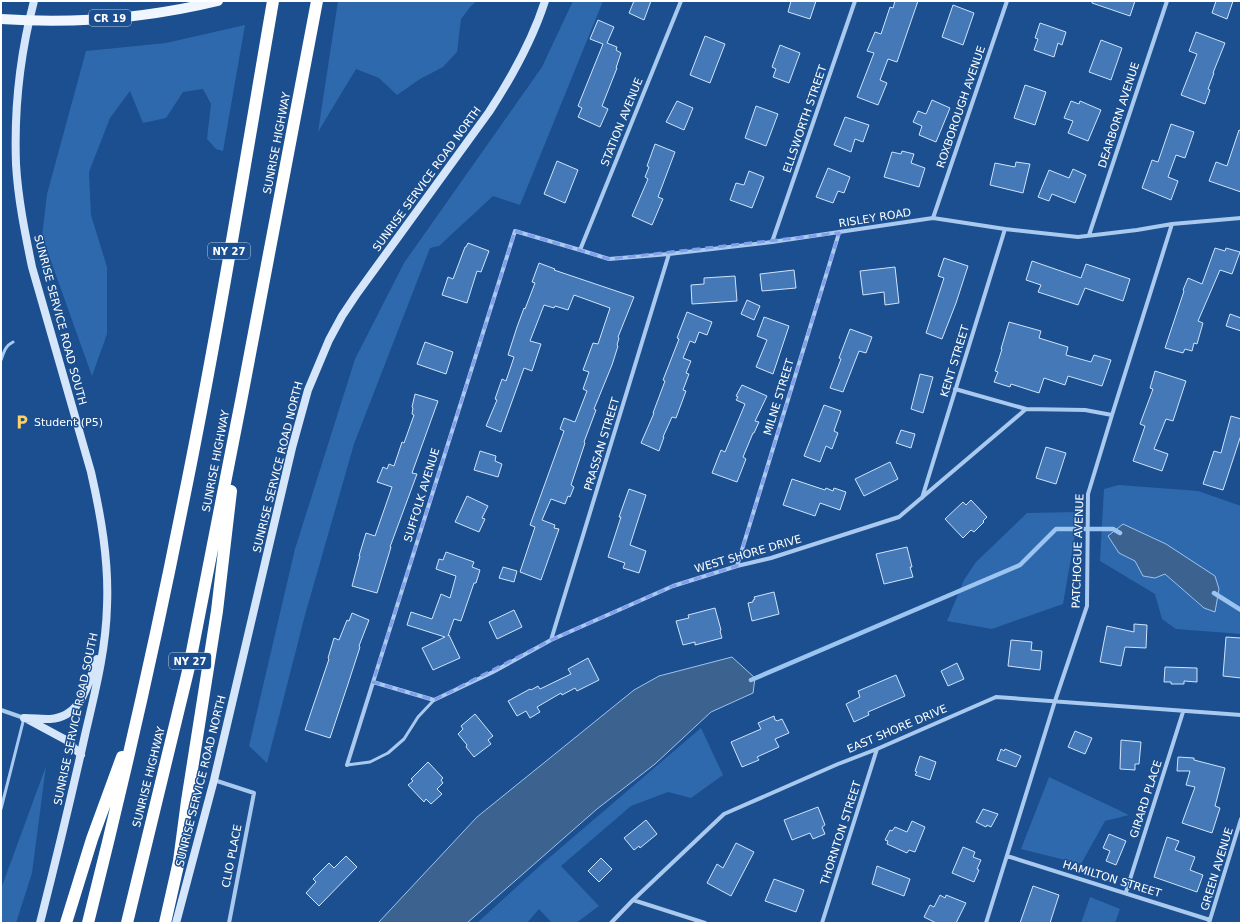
<svg xmlns="http://www.w3.org/2000/svg" width="1242" height="924" font-family="'DejaVu Sans',sans-serif">
<rect width="100%" height="100%" fill="#1b4f8f"/>
<path fill="#2e69ad" fill-rule="evenodd" d="M338,1H477L471,6L461,19L457,52L443,67L420,79L397,95L379,78L356,69L318,132Z
M573,1H603L520,205L493,196L439,246L430,248L354,444L305,615L267,763L249,746L295,549L355,359L404,263L542,67Z
M245,25L223,151L216,149L207,139L211,104L203,89L183,92L166,118L143,123L130,91L110,118L89,172L91,215L107,267V334L92,376L42,236L47,194L86,51L166,43Z
M1119,485L1198,491L1241,506V634L1176,629L1162,619L1155,594L1100,561L1104,489ZM1123,524L1203,608L1165,574L1155,578L1143,576L1135,561L1108,536Z
M1079,512L1063,604L992,629L947,621L964,580L976,562L1027,513Z
M701,728L723,775L691,798L668,792L631,806L561,866L599,906L576,923H552L539,909L527,923H477L543,863Z
M46,766L32,873L16,923H1V889Z
M1049,777L1129,815L1105,821L1081,864L1021,849Z
M1090,897L1120,909L1115,923H1081Z"/>
<path fill="#3c6290" stroke="#9cc4f0" d="M1123,524L1166,544L1215,576L1219,589L1215,612L1204,608L1165,574L1155,578L1143,576L1135,561L1119,553L1108,536Z
M732,657L755,678L753,693L711,712L655,764L597,809L467,923H378L477,817L634,690L659,676Z"/>
<g fill="none" stroke-linecap="round" stroke-linejoin="round">
<path stroke="#9cc4f0" stroke-width="4.5" d="M1214,593L1241,610
M751,680L1020,565L1056,529H1113L1120,533"/>
</g>
<path fill="#4478b7" stroke="#cfe3fa" d="M634,1H651L644,20L629,13Z
M791,1H816L810,19L788,12Z
M895,1H918L897,62L888,59L880,80L887,83L878,105L857,97L874,53L867,51L875,32L881,34L890,7L893,8Z
M1092,1H1135L1130,16L1092,3Z
M1216,1H1233L1227,19L1212,13Z
M953,5L974,13L963,45L942,37Z
M598,20L614,27L607,43L617,47L616,50L621,53L616,68H617L602,106L608,109L600,127L578,117L582,108L578,106L603,44L590,39Z
M1040,23L1066,32L1062,45L1058,43L1054,57L1034,50L1038,39L1035,38Z
M1196,32L1225,43L1213,73H1214L1208,89L1210,90L1205,104L1181,95L1197,54L1189,51Z
M705,36L725,44L710,83L690,75Z
M1101,40L1122,48L1111,80L1089,72Z
M780,45L800,53L789,83L773,77L776,69L772,67Z
M1025,85L1046,92L1035,125L1014,118Z
M932,100L950,108L936,142L919,135L922,126L913,122L918,111L926,114Z
M677,101L693,108L684,130L666,122Z
M1071,101L1079,104L1080,101L1101,110L1088,141L1068,133L1073,121L1064,118Z
M756,106L778,114L766,146L745,138Z
M845,117L869,125L863,142L855,139L851,152L834,145Z
M1171,124L1194,132L1185,158L1176,155L1168,177L1178,181L1171,200L1142,188L1152,160L1158,162Z
M1239,130L1241,131V192L1209,181L1216,162L1227,166Z
M655,144L675,152L658,197L663,199L652,225L632,216L648,179L645,177L649,167L647,166Z
M902,151L914,154L911,163L925,168L919,187L884,177L892,152L901,154Z
M557,161L578,170L565,203L544,194Z
M1016,162L1030,164L1023,193L990,185L995,163L1015,167Z
M828,168L850,177L844,193L838,191L833,203L816,197Z
M1073,169L1086,175L1075,203L1052,194L1049,201L1038,197L1049,170L1069,178Z
M749,171L764,177L752,208L730,200L736,183L744,185Z
M468,243L489,251L481,272L477,271L467,303L442,295L448,277L453,279L465,247H466Z
M1215,248L1225,251L1226,248L1240,252L1232,274L1220,270L1198,321L1203,323L1197,344L1194,343L1192,351L1185,349L1183,353L1165,348L1184,291L1183,290L1188,278L1202,284Z
M944,258L968,266L956,303L942,339L926,333L944,278L938,276Z
M1032,261L1081,278L1086,264L1130,279L1123,301L1085,288L1078,305L1038,292L1041,285L1026,280Z
M539,263L555,269L554,270L634,297L618,337L619,338L617,345L618,346L612,365L594,409L596,410L584,442L585,443L571,485L574,487L570,497L568,496L565,504L551,499L542,520L555,525L554,528L559,529L541,580L520,572L535,527L530,525L564,431L560,429L564,418L575,422L587,391L583,389L589,372L583,370L593,343L598,344L610,308L574,295L568,310L555,306L554,308L544,305L530,341L541,344L532,371L524,368L501,432L486,426L497,400L495,399L502,379L506,381L514,357L508,355L517,327L524,308L525,309L535,283L532,282Z
M895,267L899,303L885,305L884,292L863,295L860,271Z
M794,270L796,288L762,291L760,274Z
M735,276L737,301L692,304L691,285L704,284V278Z
M747,300L760,306L754,320L741,314Z
M687,312L712,322L707,335L699,332L695,343L690,341L683,358L691,361L686,373L689,374L683,390L686,391L676,418L672,417L663,437H664L659,451L641,443L654,413H653L665,381L663,380L679,339L677,338Z
M1230,314L1241,318V331L1226,326Z
M764,317L789,326L773,374L756,367L767,340L757,336Z
M1009,322L1041,331L1039,338L1068,347L1066,355L1091,362L1094,355L1111,360L1102,386L1068,376L1065,385L1044,378L1039,393L1011,384L1010,387L994,382L998,372L995,371L1002,349H1001Z
M850,329L872,337L866,353L859,351L843,392L830,388L841,359L839,358Z
M425,342L453,352L446,374L417,364Z
M1155,371L1186,381L1173,421L1166,419L1154,449L1168,454L1162,471L1133,461L1145,426L1140,424L1153,389L1150,388Z
M920,374L933,377L923,413L911,409Z
M742,385L767,396L755,421L759,422L754,433H753L743,457L746,459L737,482L712,473L721,450L725,452L745,404L736,400L738,397L736,396Z
M415,394L438,401L412,473L417,474L390,547H391L377,593L352,586L360,556H359L366,533L375,536L392,487L377,482L383,467L387,469L389,464L394,466L402,442L404,443L414,415L412,414L413,408L412,407Z
M824,405L841,411L834,431L838,433L832,449L826,446L820,462L804,456Z
M1231,416L1241,419V435L1223,490L1203,484L1214,451L1221,453Z
M901,430L915,434L911,448L896,443Z
M1046,447L1066,453L1056,484L1036,478Z
M480,451L496,456L495,461L502,464L498,477L474,470Z
M890,462L898,479L864,496L855,479Z
M792,479L825,490L826,488L833,491L834,488L846,492L840,510L820,503L815,516L783,505Z
M629,489L646,495L630,545L646,551L639,573L623,568L625,563L608,557L621,517H619Z
M467,496L488,506L482,518L485,519L479,532L455,522Z
M971,500L987,517L983,521L984,522L974,532L971,530L963,538L945,519L963,502L966,505Z
M907,547L912,567H910L913,577L884,584L876,554Z
M446,552L474,562L472,567L480,570L476,583H474L461,621L454,619L448,636L449,635L460,658L433,670L422,648L445,637L407,625L411,612L432,619L441,594L450,598L456,576L436,569L439,559L443,560Z
M503,567L517,571L514,582L499,578Z
M774,592L779,614L752,621L748,603L753,602V600L755,599L754,597Z
M715,608L721,630L720,631L722,638L695,645V642L683,645L676,621L689,618L688,615Z
M514,610L522,627L497,639L489,622Z
M352,613L369,620L359,646L360,647L348,684L330,738L305,730L329,659L328,658L334,638L339,640L347,620L349,621Z
M1134,624L1147,625L1146,648L1125,647L1121,666L1100,662L1107,626L1134,632Z
M1226,637L1241,638V678L1223,676Z
M1011,640L1032,642L1031,650L1042,651L1040,670L1008,666Z
M588,658L599,680L577,691L575,688L562,695L561,693L537,707L540,712L530,718L526,711L517,716L508,701L530,689L531,690L538,686L540,689L571,674L568,669Z
M957,663L964,679L948,686L941,671Z
M1165,667L1197,668V682L1184,681V684H1171V682H1164Z
M896,675L905,696L868,712L869,715L854,722L846,704L860,697L858,691Z
M475,714L493,736L488,740L491,744L474,757L466,747L467,745L458,734L463,729L461,726Z
M774,716L775,720H776L777,721L782,719L789,733L775,739L779,747L757,757L759,760L742,767L731,742L761,729L758,723Z
M1075,731L1092,738L1085,754L1068,747Z
M1121,740L1141,742L1139,764H1135V770L1120,769Z
M1001,749L1004,751L1005,749L1021,756L1016,767L997,760Z
M920,756L936,762L930,780L915,775L917,772L915,771Z
M1178,757L1194,758V760L1225,768L1215,806L1220,808L1212,833L1182,823L1195,787L1186,785L1190,771H1177Z
M428,762L443,778L441,780L443,783L437,789L442,794L431,804L426,799L424,802L408,785L413,781L411,779Z
M818,807L825,825L822,827L825,834L813,839L810,833L792,840L784,820Z
M983,809L998,814L991,827L987,825L986,827L976,822Z
M646,820L657,834L640,848L639,846L634,850L624,838Z
M912,821L925,827L915,852L909,850L907,853L887,844L888,841L885,840L890,830L892,831L895,827L907,832Z
M1109,834L1126,841L1116,865L1106,861L1110,851L1103,848Z
M1167,837L1179,841L1175,850L1195,857L1190,870L1203,875L1197,892L1154,877Z
M736,843L754,852L731,896L707,883L717,864L723,868Z
M963,847L975,852L973,857L981,860L977,869L979,870L974,882L952,873Z
M346,856L357,867L319,906L306,893L316,882L313,879L329,863L334,868Z
M601,858L612,869L599,882L588,871Z
M877,866L910,879L904,896L872,884Z
M774,879L804,890L796,912L765,901Z
M1033,886L1059,895L1050,923H1020Z
M940,895L945,898L946,895L966,903L956,923H936L924,917L930,905L934,907Z"/>
<g fill="none" stroke-linecap="round" stroke-linejoin="round">
<path stroke="#a9c9ee" stroke-width="3" d="M1,360C4,352 5,346 13,342
M347,765L370,762L388,753L404,739L418,717L434,700
M1,809L24,718"/>
<path stroke="#a9c9ee" stroke-width="4" d="M933,218L1007,1
M1089,235L1167,1
M772,242L855,1
M580,250L681,1
M955,389L1026,409
M922,498L1005,229
M737,566L839,233
M551,640L669,254
M373,682L434,700L493,672L551,640L673,586L737,566L771,558L899,517L1026,409L1085,410L1112,415
M1,710L24,718
M347,765L515,231L580,250L609,259L669,254L772,242L933,218L1005,229L1078,237L1137,230L1172,224L1241,218
M214,780L254,793L229,923
M1007,856L1210,920
M1126,892L1183,712
M633,900L705,923
M611,923L633,900L724,814L838,764L877,749L996,697L1241,715
M822,923L877,749
M986,923L1055,701L1087,606L1088,494L1112,415L1172,224
M1209,923L1241,819"/>
<path stroke="#d6e6fa" stroke-width="8" d="M34,1C20,54 14,109 16,164C18,199 25,233 32,267L91,472C101,516 109,561 107,606C106,650 95,692 85,735C71,798 56,860 40,923
M24,718C33,718 41,719 50,719C82,717 88,684 97,659
M27,719L66,740L81,755
M176,923L214,780L292,448L308,390L329,340L342,316L356,295L489,112C512,77 532,41 545,1"/>
<path stroke="#f0f6ff" stroke-width="10" d="M1,19C72,24 148,18 218,1"/>
<path stroke="#fff" stroke-width="12" d="M66,923L92,839L122,757
M88,923C123,784 155,644 183,503C217,337 244,169 273,1
M127,923L189,667L242,396L317,1
M165,923L179,861L187,801L217,611L231,491"/>
</g>
<path fill="none" stroke="#839eea" stroke-width="3" stroke-dasharray="8 5" stroke-linejoin="round" d="M515,231L609,259L839,233L737,566L673,586L551,640L434,700L373,682Z"/>
<defs>
<g id="parking-bare" transform="scale(1.2)"><path d="M-3.5-5.5H1a3.5 3.5 0 0 1 0 7H-1V5.5H-3.5ZM-1-3.4V-.6H.8a1.4 1.4 0 0 0 0-2.8Z" fill="#ffd166" stroke="#1b4f8f" stroke-width="2.5" paint-order="stroke"/></g>
</defs>
<g fill-rule="evenodd">
<use href="#parking-bare" x="22" y="422"/>
</g>
<g text-anchor="middle" dominant-baseline="central" stroke-width="3" stroke-linejoin="round" paint-order="stroke">
<g fill="#1b4f8f" stroke="#bbcadd" stroke-width="1">
<rect x="89" y="10" width="42" height="16" rx="3"/>
<rect x="208" y="243" width="42" height="16" rx="3"/>
<rect x="169" y="653" width="42" height="16" rx="3"/>
</g>
<g font-size="10" font-weight="bold" fill="#fff">
<text x="110" y="18">CR 19</text>
<text x="229" y="251">NY 27</text>
<text x="190" y="661">NY 27</text>
</g>
<g font-size="11" fill="#fff" stroke="#1b4f8f">
<text transform="translate(961 107) rotate(-71)">ROXBOROUGH AVENUE</text>
<text transform="translate(1119 115) rotate(-72)">DEARBORN AVENUE</text>
<text transform="translate(805 119) rotate(-71)">ELLSWORTH STREET</text>
<text transform="translate(622 122) rotate(-68)">STATION AVENUE</text>
<text transform="translate(277 143) rotate(-79)">SUNRISE HIGHWAY</text>
<text transform="translate(427 179) rotate(-54)">SUNRISE SERVICE ROAD NORTH</text>
<text transform="translate(875 218) rotate(-9)">RISLEY ROAD</text>
<text transform="translate(60 320) rotate(75)">SUNRISE SERVICE ROAD SOUTH</text>
<text transform="translate(955 361) rotate(-73)">KENT STREET</text>
<text transform="translate(779 397) rotate(-73)">MILNE STREET</text>
<text transform="translate(602 444) rotate(-73)">PRASSAN STREET</text>
<text transform="translate(216 461) rotate(-79)">SUNRISE HIGHWAY</text>
<text transform="translate(278 467) rotate(-76)">SUNRISE SERVICE ROAD NORTH</text>
<text transform="translate(422 495) rotate(-73)">SUFFOLK AVENUE</text>
<text transform="translate(1078 551) rotate(-88)">PATCHOGUE AVENUE</text>
<text transform="translate(748 554) rotate(-16)">WEST SHORE DRIVE</text>
<text transform="translate(76 719) rotate(-78)">SUNRISE SERVICE ROAD SOUTH</text>
<text transform="translate(897 729) rotate(-23)">EAST SHORE DRIVE</text>
<text transform="translate(149 777) rotate(-76)">SUNRISE HIGHWAY</text>
<text transform="translate(201 781) rotate(-76)">SUNRISE SERVICE ROAD NORTH</text>
<text transform="translate(1146 799) rotate(-72)">GIRARD PLACE</text>
<text transform="translate(841 833) rotate(-72)">THORNTON STREET</text>
<text transform="translate(232 856) rotate(-79)">CLIO PLACE</text>
<text transform="translate(1217 869) rotate(-73)">GREEN AVENUE</text>
<text transform="translate(1112 879) rotate(17)">HAMILTON STREET</text>
</g>
<g font-size="11" fill="#fff" stroke="#1b4f8f" text-anchor="start">
<text x="34" y="422">Student (P5)</text>
</g>
</g>
<rect width="1242" height="924" fill="none" stroke="#ffffff" stroke-width="4"/>
</svg>
